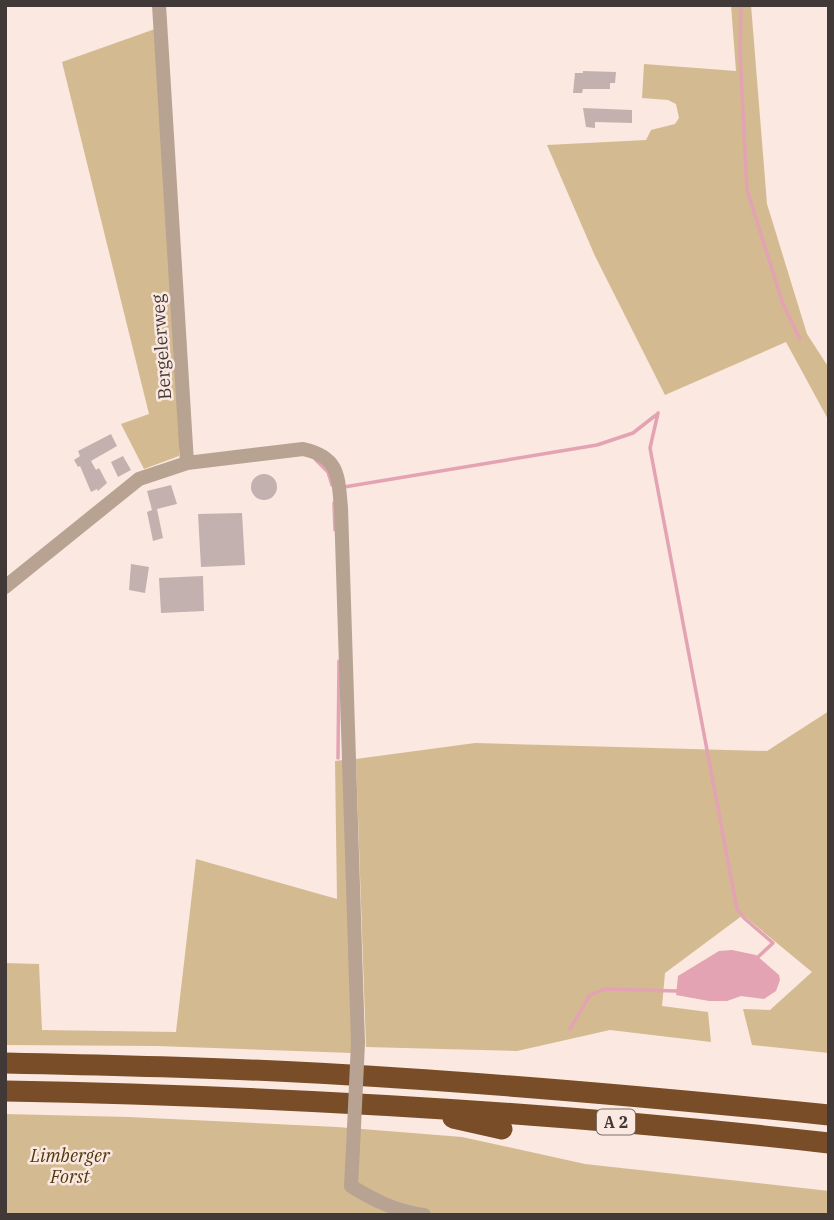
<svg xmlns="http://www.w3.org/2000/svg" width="834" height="1220" font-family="'IBM Plex Serif',serif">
<rect width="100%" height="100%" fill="#fae8e1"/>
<path fill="#d4ba91" d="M731,5H751L767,204L807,334L829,368V421L786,342L665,395L595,256L547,145L646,140L651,130L675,124L679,118L676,104L668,100L642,98L644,64L736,71Z
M155,29L179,409V456L144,469L121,424L149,414L62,62Z
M829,711V1053L752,1045L743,1009L770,1010L812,972L743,915L665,973L662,1006L708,1012L711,1042L610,1030L517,1051L366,1047L356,759L475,743L767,751Z
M343,760L352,1053L157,1046L5,1045V963L39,964L42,1030L176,1032L196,859L337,899L335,761Z
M5,1114L128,1117L337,1127L462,1137L585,1164L829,1191V1215H5Z"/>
<path fill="#e3a3b3" d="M732,950L756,955L779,975L780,980L776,991L764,999L741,996L727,1001H709L676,995L678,976L719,951Z"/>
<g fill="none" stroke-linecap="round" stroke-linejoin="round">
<path stroke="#e3a3b3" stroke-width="3.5" d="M741,5L740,54L747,190L783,304L800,339
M658,413L650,448L737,909L744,918L773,943L758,957
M316,460L328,472L332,485
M344,487L597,445L633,433L656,415
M334,503L335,530
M338,758L339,661
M570,1029L590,995L605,989L677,991"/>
</g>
<path fill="#c3b1af" d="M583,71L616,72L615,83H610V89H583L582,93H573L575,73H583Z
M583,108L632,110V123L595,122V128L586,127Z
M111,434L117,446L91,461L96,470L99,468L107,483L98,491L97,489L91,492L80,466L78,467L74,460L80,456L78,451Z
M123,456L131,470L118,477L111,462Z
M251 487a13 13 0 1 1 26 0a13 13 0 1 1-26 0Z
M171,485L177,504L157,509L163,538L153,541L147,512L152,510L147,491Z
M242,513L245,565L201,567L198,514Z
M131,564L149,567L145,593L129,590Z
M203,576L204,611L161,613L159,578Z"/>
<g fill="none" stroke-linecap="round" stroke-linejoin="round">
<path stroke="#b8a291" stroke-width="14" d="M159,5L187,463
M5,587L139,479L187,463L303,449C339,457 338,475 341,508L358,1043
M353,1148L351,1186C375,1201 396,1211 424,1215"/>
<path stroke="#784d28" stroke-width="21" d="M5,1063C102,1065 199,1067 296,1072C474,1081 652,1097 829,1115
M5,1091C281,1096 555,1112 829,1143
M453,1118L502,1129"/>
<path stroke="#b8a291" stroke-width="14" d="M353,1148L358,1043"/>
</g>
<g text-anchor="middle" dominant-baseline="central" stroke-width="5" stroke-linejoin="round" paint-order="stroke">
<rect fill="#fae8e1" stroke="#786e6a" stroke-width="2" x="597" y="1109.5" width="38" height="25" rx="5"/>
<g font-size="16" font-weight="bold" fill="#403937">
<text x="616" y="1122">A 2</text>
</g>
<g font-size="18" fill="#403937" stroke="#fae8e1">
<text transform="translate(161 347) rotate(-94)">Bergelerweg</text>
</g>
<g font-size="18" font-style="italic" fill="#4f380e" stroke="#fae8e1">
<text x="70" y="1155">Limberger<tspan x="70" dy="21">Forst</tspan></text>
</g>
</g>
<rect width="834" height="1220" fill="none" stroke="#403937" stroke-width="14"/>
</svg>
